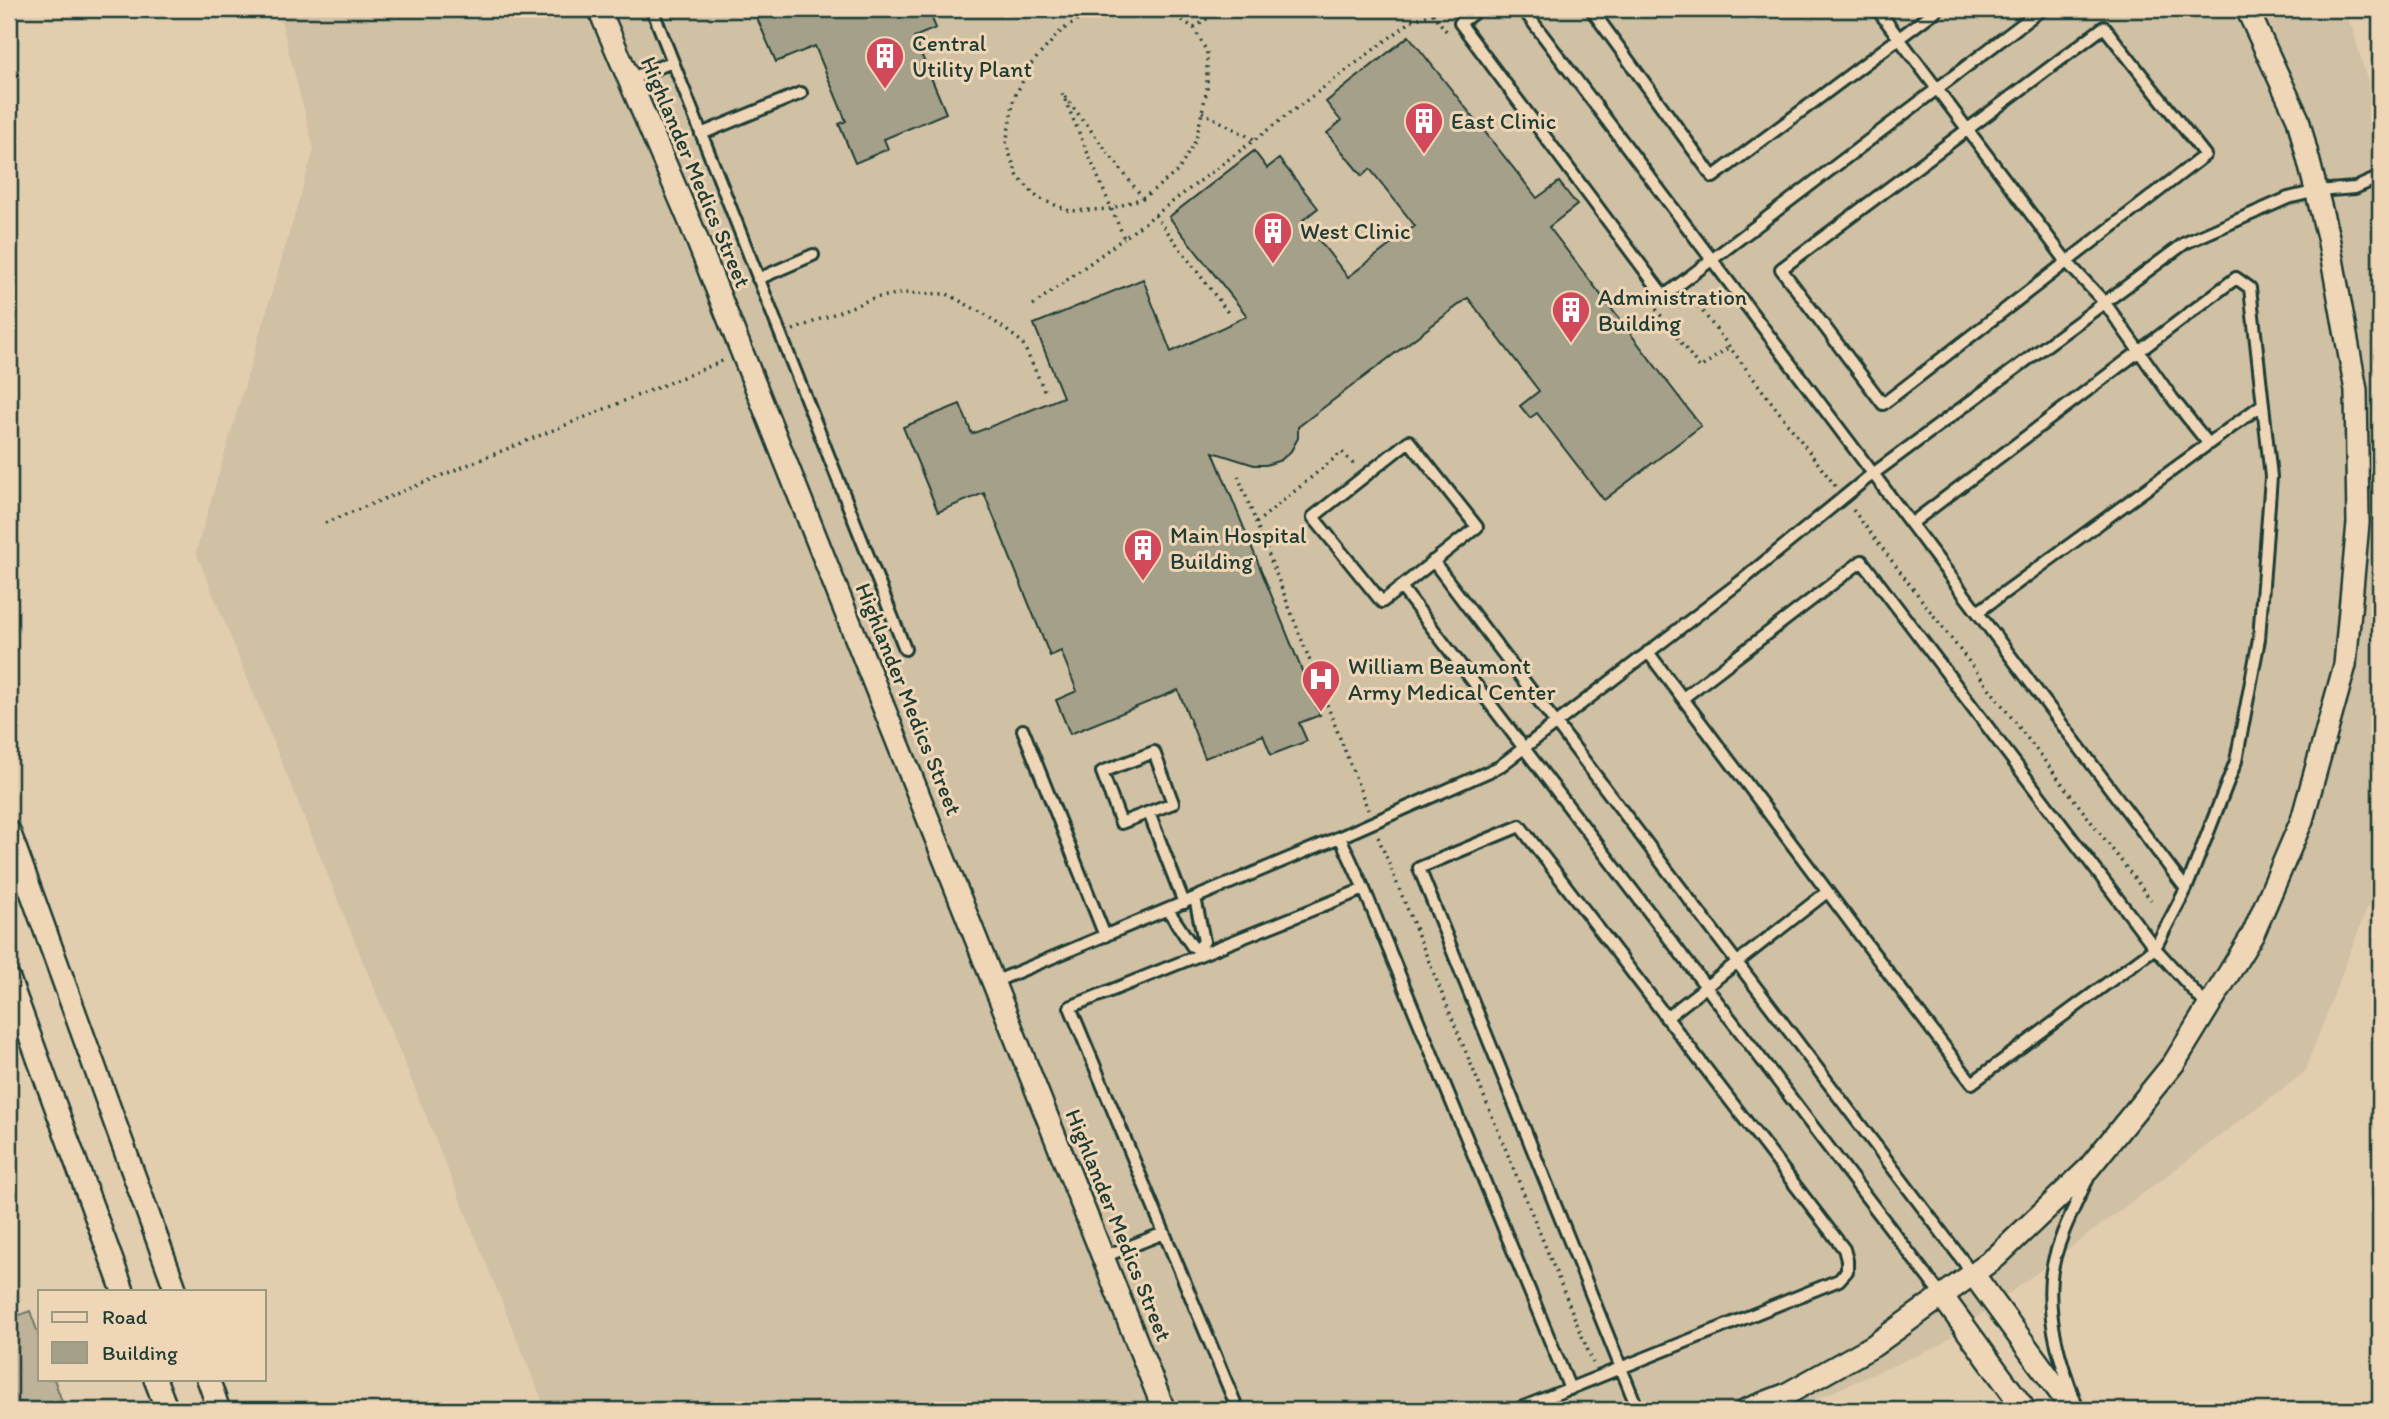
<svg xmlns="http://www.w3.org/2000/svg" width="2389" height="1419" font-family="Itim,sans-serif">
<rect width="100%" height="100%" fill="#e2cdaf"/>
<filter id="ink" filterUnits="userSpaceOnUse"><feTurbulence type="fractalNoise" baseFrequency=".0143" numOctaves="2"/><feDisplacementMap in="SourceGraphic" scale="14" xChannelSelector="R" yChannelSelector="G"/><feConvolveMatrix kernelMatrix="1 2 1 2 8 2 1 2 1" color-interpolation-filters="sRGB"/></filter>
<g filter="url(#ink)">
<path fill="#d0c0a4" d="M278,9H2341L2352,27L2380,125V874L2304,1073L1940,1345L1791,1410H546L196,552L314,149Z"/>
<path fill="#beb299" stroke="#6e7866" stroke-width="2" d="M30,1311L40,1339V1379H54L65,1410H9V1319Z"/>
<path fill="#a5a089" stroke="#1f3d34" stroke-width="2" d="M753,9H928L936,28L914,37L946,113L884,139L888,149L855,163L839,124L846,121L815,46L776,62Z
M1409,36L1537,198L1559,182L1577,205L1549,227L1701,426L1604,500L1537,413L1530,418L1520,406L1539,391L1468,298L1298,427V438L1291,451L1281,460L1266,465H1254L1213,452L1320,715L1299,723L1307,741L1271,755L1263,735L1205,758L1178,690L1070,734L1056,700L1077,691L1061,651L1050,656L984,493L938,512L903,427L960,404L972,434L1063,397L1034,324L1143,279L1171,352L1247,316L1169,217L1254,151L1267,168L1279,159L1318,208L1303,220L1348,277L1415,226L1370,169L1362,176L1327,133L1341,121L1326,102Z"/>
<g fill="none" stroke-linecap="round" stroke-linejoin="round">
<g stroke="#1f3d34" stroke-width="16">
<path id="service" d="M652,9L905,649
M1479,9L1460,23L1664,296L2042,9
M1523,9L2186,889L2155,948L2208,1007
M1591,9L1713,177L1938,9
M1877,9L2067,262L2105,303L2172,398L2208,443
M2104,27L2205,155L1883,404L1781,269Z
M629,79L672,62
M701,134L801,93
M758,279L813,255
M1409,441L1477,527L1382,602L1313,517Z
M1912,523L2236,278L2250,288L2271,477L2259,639L2236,761L2186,889
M1433,561L1973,1274
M1401,587L1942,1296
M1979,611L2263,404
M1648,652C1755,796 1863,940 1972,1083L2155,948L1862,561L1683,698
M1023,730L1105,936
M1154,752L1173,803L1121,823L1102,772Z
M1149,813L1184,903
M1364,889L1570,1389
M1195,898L1204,941L1199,949
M1168,910L1192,946L1199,949L1202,954
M994,982L1340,837L1499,767L1740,582L1866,479L2185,243L2288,198L2317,191L2355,188L2380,177
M1666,1018L1827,892
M1103,1257L1164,1233
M2075,1401C2060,1362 2047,1320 2051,1278C2054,1245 2075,1206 2089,1176
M1238,1410L1070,1007L1364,889L1340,837
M1516,1410L1839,1280L1847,1271V1260L1844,1249L1520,826L1419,868L1619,1363L1621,1368L1638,1410"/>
</g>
<g stroke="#1f3d34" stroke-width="26">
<path id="minor" d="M599,9L690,222L1164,1410
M9,831L176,1291
M9,979L123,1291
M1973,1274L2073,1410
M1942,1296L2025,1410
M155,1379L167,1410
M208,1379L219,1410
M1746,1410L1785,1395L1873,1346L1996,1257L2088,1169L2174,1063L2253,934L2302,820L2345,665L2358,523L2356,390L2328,237L2298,119L2247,9"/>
</g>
<path stroke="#1f3d34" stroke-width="3.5" stroke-dasharray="2 5" stroke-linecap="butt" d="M1096,9L1062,30L1032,63L1014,98L1006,144L1018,177L1038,198L1070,211L1110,209L1143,198L1178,171L1196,140L1207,89V52L1194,28L1166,9
M1440,9L1433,14L1447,32
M1194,28L1221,9
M1202,112L1255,140
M1143,198L1062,93L1124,238L1155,215L1229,314
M1155,215L1413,20L1433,14
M1690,295L1836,487
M1033,305L1124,238
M1656,309L1700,368L1729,347
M793,330L874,298L905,293L947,294L986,315L1022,342L1046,394
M1238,476L1368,810
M1853,510L2151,900
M325,523L725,360
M1256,523L1342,452L1356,467
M1378,837L1593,1363"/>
<use href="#service" stroke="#efd6b7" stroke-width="10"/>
<use href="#minor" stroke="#efd6b7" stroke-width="21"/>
</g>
</g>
<defs>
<g id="building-pin" transform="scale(2.0125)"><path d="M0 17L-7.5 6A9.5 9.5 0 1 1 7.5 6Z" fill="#d1495b" stroke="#efd6b7"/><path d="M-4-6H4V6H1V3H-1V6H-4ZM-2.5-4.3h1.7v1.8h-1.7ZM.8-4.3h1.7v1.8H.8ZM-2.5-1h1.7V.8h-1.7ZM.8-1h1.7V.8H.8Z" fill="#fff"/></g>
<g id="hospital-pin" transform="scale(2.0125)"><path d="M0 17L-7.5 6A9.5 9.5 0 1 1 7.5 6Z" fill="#d1495b" stroke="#efd6b7"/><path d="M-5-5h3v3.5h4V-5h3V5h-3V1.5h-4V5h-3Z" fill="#fff"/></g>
</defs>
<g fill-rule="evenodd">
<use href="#building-pin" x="885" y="56"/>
<use href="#building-pin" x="1424" y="121"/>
<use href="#building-pin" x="1273" y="231"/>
<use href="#building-pin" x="1571" y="310"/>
<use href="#building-pin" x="1143" y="548"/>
<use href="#hospital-pin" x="1321" y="679"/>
</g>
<g text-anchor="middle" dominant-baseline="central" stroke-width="6" stroke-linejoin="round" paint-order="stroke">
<g font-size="23" fill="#1f3d34" stroke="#efd6b7" text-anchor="start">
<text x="912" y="43">Central<tspan x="912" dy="26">Utility Plant</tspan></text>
<text x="1451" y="121">East Clinic</text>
<text x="1300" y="231">West Clinic</text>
<text x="1598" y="297">Administration<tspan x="1598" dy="26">Building</tspan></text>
<text x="1170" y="535">Main Hospital<tspan x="1170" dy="26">Building</tspan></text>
<text x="1348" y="666">William Beaumont<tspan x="1348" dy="26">Army Medical Center</tspan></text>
</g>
<g font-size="23" fill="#1f3d34" stroke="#efd6b7">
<text transform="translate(696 172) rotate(67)">Highlander Medics Street</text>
<text transform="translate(909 699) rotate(68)">Highlander Medics Street</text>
<text transform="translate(1119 1225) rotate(68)">Highlander Medics Street</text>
</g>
</g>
<rect width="2389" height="1419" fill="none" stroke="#efd6b7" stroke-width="35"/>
<rect x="18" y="18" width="2354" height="1384" fill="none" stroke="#1f3d34" stroke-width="2.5" filter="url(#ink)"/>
<rect x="38" y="1290" width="228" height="91" fill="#efd6b7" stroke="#9c9983" stroke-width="2"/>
<rect x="52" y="1312" width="35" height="10" fill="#efd6b7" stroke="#9c9983" stroke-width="2"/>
<text x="102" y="1324" font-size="21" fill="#1f3d34">Road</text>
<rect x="52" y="1342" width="35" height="21" fill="#a5a089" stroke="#9c9983" stroke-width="2"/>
<text x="102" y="1360" font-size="21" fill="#1f3d34">Building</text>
</svg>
